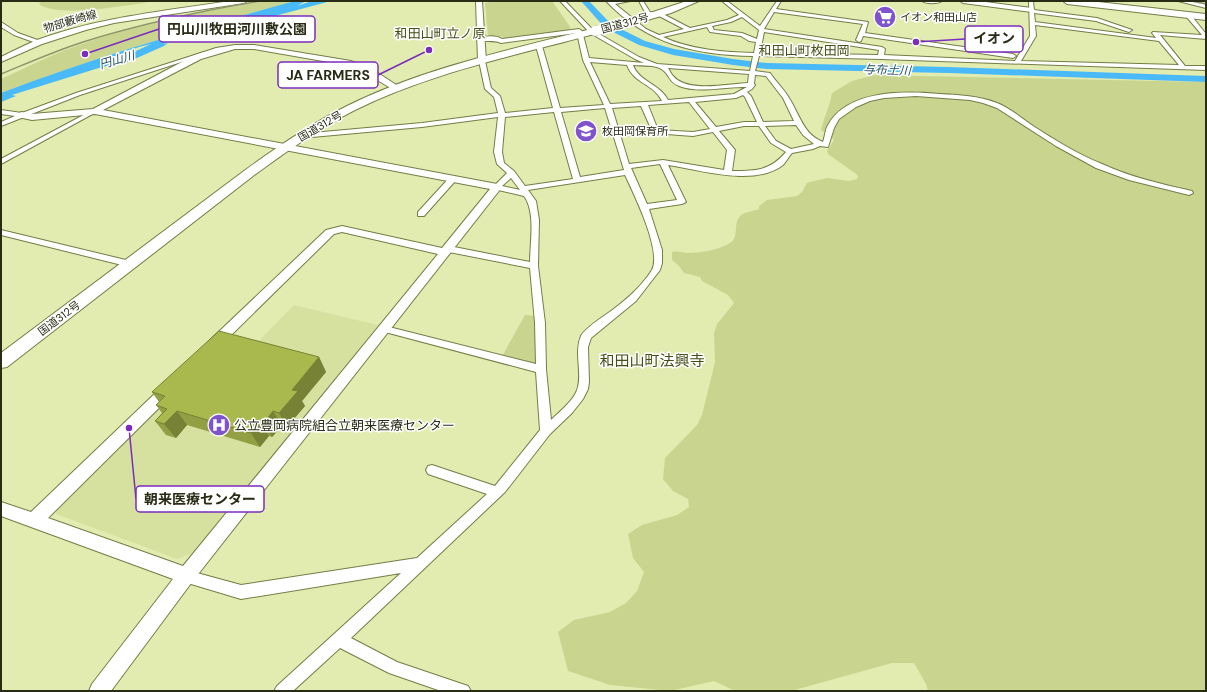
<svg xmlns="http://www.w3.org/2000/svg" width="1207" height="692" font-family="'DM Sans','Noto Sans JP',sans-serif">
<rect width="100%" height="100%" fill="#e2ecb1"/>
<path fill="#d6e19f" d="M294,305L378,325L195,552L177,559L56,514L57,507L231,336L257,343Z"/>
<path fill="#c9d58f" d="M39,1H155C129,5 62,18 40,5Z
M265,1H295C196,28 97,56 1,93V79C26,68 50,55 76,46C137,24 202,12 265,1Z
M495,1H552L571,28L566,31L506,39L501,36H488L485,3Z
M875,75L1206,82V691H928L926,684L914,663H892L791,691H735L714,681L670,691L610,685L568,671L558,632L574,620L610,612L626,603L637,591L644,572L633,558L628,534L642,525L677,515L689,507L688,499L673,491L663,479L665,458L697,425L702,415L715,362L714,333L717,324L734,303L728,295L702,281L700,277L684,273L679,266L672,260V252C677,251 681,252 687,253C699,253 719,250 730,243C740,237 732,223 741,215C745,212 754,211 759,209V206L767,200L797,196L802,192L807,183L810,182L827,178L849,181L857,179L858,176L856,174L828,154L827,151L834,140L830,136L821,130C824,117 830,106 832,93L852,81Z
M525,315L536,316L541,369L501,358Z"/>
<path fill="#49baf7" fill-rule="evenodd" d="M295,1H306L297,6L312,1H331L230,28L234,24C224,26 215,30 206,32C191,36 176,36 163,44L168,43L164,46L130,61L102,67L15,94L12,95L16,96L1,102V93C97,56 196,28 295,1ZM151,44L136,51L128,57L109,62H101L139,47Z"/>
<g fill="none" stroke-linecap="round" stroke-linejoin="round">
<path stroke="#49baf7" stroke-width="1.5" d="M164,18H171L173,20
M179,21L214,24"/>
<path fill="#49baf7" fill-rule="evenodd" d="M581,1H589L611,24L645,41L674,49L733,59L767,63L948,67L1206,76V82L948,73L767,69L733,65L673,55L639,45L605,28Z"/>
<g stroke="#747d46" stroke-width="2">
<path id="minor" d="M560,1H565L594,31L639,57L657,64L750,71L753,56C695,55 647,44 606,1H630L615,4L646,29L659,35L684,29L659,16V14H663L690,28L727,20L739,15L722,1H727L760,26L777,1H781L776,9L868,22L865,33L1013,54L1016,56L1013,58L863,36L861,41L859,42L856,40L863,24L774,12L764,29L882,47L885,49L884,55L1015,61L1030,36L1029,1H1033L1034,10L1097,18L1132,30L1129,32L1096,21L1034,13L1035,22L1156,38L1152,33L1153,32L1202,35L1185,15L1190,14L1206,34V39L1160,35L1185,66H1206V70L881,59L759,56L755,71L770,73C776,82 784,89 789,98C800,115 803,134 823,142C825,137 825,130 828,125C848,89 905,91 940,94C959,95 979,96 997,103C1010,108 1021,118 1033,126C1055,140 1077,154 1102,164C1130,177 1161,184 1192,191L1193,193L1189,195L1129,180L1096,168L1056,146L997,108L983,103L970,100L916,96L884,98L870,101L856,107L839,119L834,128L828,147L820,146L813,149L792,153C789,156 786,162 783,165C755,187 700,170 668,165L686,202L682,204L649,209L662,250V263L660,270L636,301L591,338L588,347L589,382L588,389L583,399L572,413L550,434L505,492L351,638L397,662L468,686L471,691H441L389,673L340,648L293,691H274L277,686L401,573L241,599L181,581L179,576L181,571L186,570L241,585L417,558L487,494L428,474L426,470L428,466L432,465L495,486L540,430L536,372L385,332L380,329L385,326L536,364L535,323L530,268L449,252L445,249L449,246L530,262C530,243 536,212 524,196L494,189L493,187L507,173L497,164L494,152L498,117L422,127L301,138L298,136L301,134L422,123L498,113L494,97L485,89L479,61L482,59L485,61L491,88L500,96L505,113L553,108L536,46L539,44L542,46L560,108L604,105L583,60L577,33L501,43C492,39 484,43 477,39C483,36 496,35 502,39L579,29L582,31L589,58L644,63L635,59L590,33ZM742,17L759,30L757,39L742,33L714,30L712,26L731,22ZM1035,25L1159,41L1179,65L1021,61L1036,36ZM707,27L710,32L741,36L749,41L756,42L754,53C724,52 691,50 663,37ZM764,32L879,50L878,55L760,53ZM590,62L627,65C633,83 654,84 662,101L610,104ZM633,65C642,66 657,64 664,71C670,76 669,82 679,86C701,94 725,86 747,87L734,94L668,100C659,83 639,82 633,65ZM668,68L749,74L748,83C728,84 687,93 673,76C671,74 670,71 668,68ZM755,75L766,76L783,98L794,121L763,122L751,96L747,92L752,89L755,85L754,84ZM743,95L745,97L757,122H744L716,127L695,102L736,98ZM689,102L710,129L693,132L658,130L648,105ZM641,106L653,133L693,136L713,132L727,150L724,170L663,160L629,164L612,108ZM605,108L624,170L580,177L561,112ZM554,112L573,179L525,186L514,171L504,163L502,152L505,117ZM796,125L803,135L814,144L791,149L776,141L765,126ZM744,126H759L771,143L786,152C770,171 756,171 732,171L735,150L719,131ZM660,164L677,200L647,204L631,168ZM625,175C634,194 662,251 652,270C642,286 626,300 611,311C604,316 585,328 581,336C574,352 582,371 578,387C575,400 560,411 551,420L546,369L545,323L538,266L539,220L536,201L528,190ZM511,178L520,190L502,186Z
M639,1H643L650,12L654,13V15L646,14Z
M1199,1H1206V3L1199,2Z
M204,52L209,53L80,95L1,126V122L15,116L1,114V110L22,113L76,93Z
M93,110L98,111L1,164V159Z
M450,177H456L457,179L424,216H418V212Z
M1,230L130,261L134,264L130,267L1,235Z"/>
</g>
<g stroke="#747d46" stroke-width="2">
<path id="tertiary" d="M476,1H482L486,61L482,63L478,61Z
M922,1H942C938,4 926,4 922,1Z
M960,1H978L1032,8L1035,10L1032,12L963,3Z
M1178,1H1191L1206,4V8Z
M1,22L18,33L43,42L39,44L14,35L1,27Z
M235,45H254L351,61L378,73L401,88L400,90H394L372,77L346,65L254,49H235L201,59L103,110L497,184L502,187L192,582L111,691H89L92,684L173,579L1,516V502L31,512L166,383L171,382L176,383L178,387L176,391L48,518L183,566L438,254L342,232L334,234L218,348L213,350L208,348L207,345L208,342L326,230L342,226L442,248L490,189L95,114L32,120L18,117L17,115L21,112L32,114L93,109L195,55L216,48Z"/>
</g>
<g stroke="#747d46" stroke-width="2">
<path id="secondary" d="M230,1H247L244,3L114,23L86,30L42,44L1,62V57C13,51 25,45 37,40C99,17 166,11 230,1Z"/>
</g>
<g stroke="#747d46" stroke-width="2">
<path id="trunk" d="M687,1H699L671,13L631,25H625L624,23L625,21Z
M1063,1H1089L1206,14V20L1067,4Z
M595,28L600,31L598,33C517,55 432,72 355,110C319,128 286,152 253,176L7,367L1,368V353L244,171C277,147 311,124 347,106C423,68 513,49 595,28Z"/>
</g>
<use href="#minor" fill="#fff" fill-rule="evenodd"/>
<use href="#tertiary" fill="#fff" fill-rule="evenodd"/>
<use href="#secondary" fill="#fff" fill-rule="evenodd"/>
<use href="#trunk" fill="#fff" fill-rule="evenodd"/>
<path stroke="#8e956b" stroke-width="1.5" d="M1191,1L1206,4
M1,74C28,63 55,51 83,42C141,24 201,11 261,1"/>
<g stroke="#747d46" stroke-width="10" stroke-linecap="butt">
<path id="trunk-bridge" d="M595,31L628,23"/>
</g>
<use href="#trunk-bridge" stroke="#fff" stroke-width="10"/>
</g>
<path fill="#929f42" d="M319,357L326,372L302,401L305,406L287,427L282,426L272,437L269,436L260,447L187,425L176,438L166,435L155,421L162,413L156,405L159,402L152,392Z"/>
<path fill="#778236" d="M319,357L326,372L302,401L305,406L287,427L279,413L292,390Z
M177,411L187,425L176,438L164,424Z
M273,411L282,426L272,437L264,423Z
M261,422L269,436L260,447L251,433Z"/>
<path fill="#aab94d" stroke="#778236" d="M219,331L319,357L292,390L298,391L279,413L273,411L264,423L261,422L251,433L177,411L164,424L155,421L167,409L156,405L165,396L152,392Z"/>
<defs>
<g id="supermarket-disc" transform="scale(1.15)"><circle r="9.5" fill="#7e53cc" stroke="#fff"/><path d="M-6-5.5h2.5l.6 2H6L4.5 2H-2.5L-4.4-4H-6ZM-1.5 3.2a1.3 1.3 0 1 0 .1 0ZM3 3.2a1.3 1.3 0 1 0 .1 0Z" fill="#fff"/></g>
<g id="school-disc" transform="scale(1.15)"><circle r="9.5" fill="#7e53cc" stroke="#fff"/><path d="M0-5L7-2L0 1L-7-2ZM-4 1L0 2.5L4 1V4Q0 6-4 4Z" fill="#fff"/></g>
<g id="hospital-disc" transform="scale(1.15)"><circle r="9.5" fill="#7e53cc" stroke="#fff"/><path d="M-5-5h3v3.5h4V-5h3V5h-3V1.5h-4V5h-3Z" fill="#fff"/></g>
</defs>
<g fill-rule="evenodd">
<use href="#supermarket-disc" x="885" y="17"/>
<use href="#school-disc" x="586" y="131"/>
<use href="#hospital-disc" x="219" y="425"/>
</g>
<g text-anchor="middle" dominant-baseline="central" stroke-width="3" stroke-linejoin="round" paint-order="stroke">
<g font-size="11" fill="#282c15" stroke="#fff" text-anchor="start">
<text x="900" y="17">イオン和田山店</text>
<text x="602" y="131">枚田岡保育所</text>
</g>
<g font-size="11" fill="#282c15" stroke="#fff">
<text transform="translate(70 21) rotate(-16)">物部藪崎線</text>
<text transform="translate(625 23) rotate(-15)">国道312号</text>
<text transform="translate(320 126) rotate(-30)">国道312号</text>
<text transform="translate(59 318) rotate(-37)">国道312号</text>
</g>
<g font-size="12" font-style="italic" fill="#224f68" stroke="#fff">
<text transform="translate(117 60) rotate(-16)">円山川</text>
<text transform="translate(887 70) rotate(2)">与布土川</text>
</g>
<g font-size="13" fill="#474e17" stroke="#fff">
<text x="440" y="33">和田山町立ノ原</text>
<text x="804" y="50">和田山町枚田岡</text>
</g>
<g font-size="13" fill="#282c15" stroke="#fff" text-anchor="start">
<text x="234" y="425">公立豊岡病院組合立朝来医療センター</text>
</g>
<g font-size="15" fill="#474e17" stroke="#fff">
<text x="652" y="361">和田山町法興寺</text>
</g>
</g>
<path fill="none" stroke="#7b2cbf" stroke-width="1.5" d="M85 54L159 29M916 42L965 39M429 50L378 75M129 428L136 499"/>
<g fill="#7b2cbf" stroke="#fff" stroke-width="1.5">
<circle cx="85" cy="54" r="4"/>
<circle cx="916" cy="42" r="4"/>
<circle cx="429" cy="50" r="4"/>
<circle cx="129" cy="428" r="4"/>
</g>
<g fill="#fff" stroke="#7b2cbf" stroke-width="1.5">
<rect x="159" y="16" width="156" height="26" rx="4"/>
<rect x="965" y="26" width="58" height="26" rx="4"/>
<rect x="278" y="62" width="100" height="26" rx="4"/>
<rect x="136" y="486" width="128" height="26" rx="4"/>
</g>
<g font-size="14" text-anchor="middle" font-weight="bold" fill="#282c15">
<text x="237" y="34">円山川牧田河川敷公園</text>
<text x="994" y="43">イオン</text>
<text x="328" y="80">JA FARMERS</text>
<text x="200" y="504">朝来医療センター</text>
</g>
<rect width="1207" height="692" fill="none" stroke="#282c15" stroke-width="4"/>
</svg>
